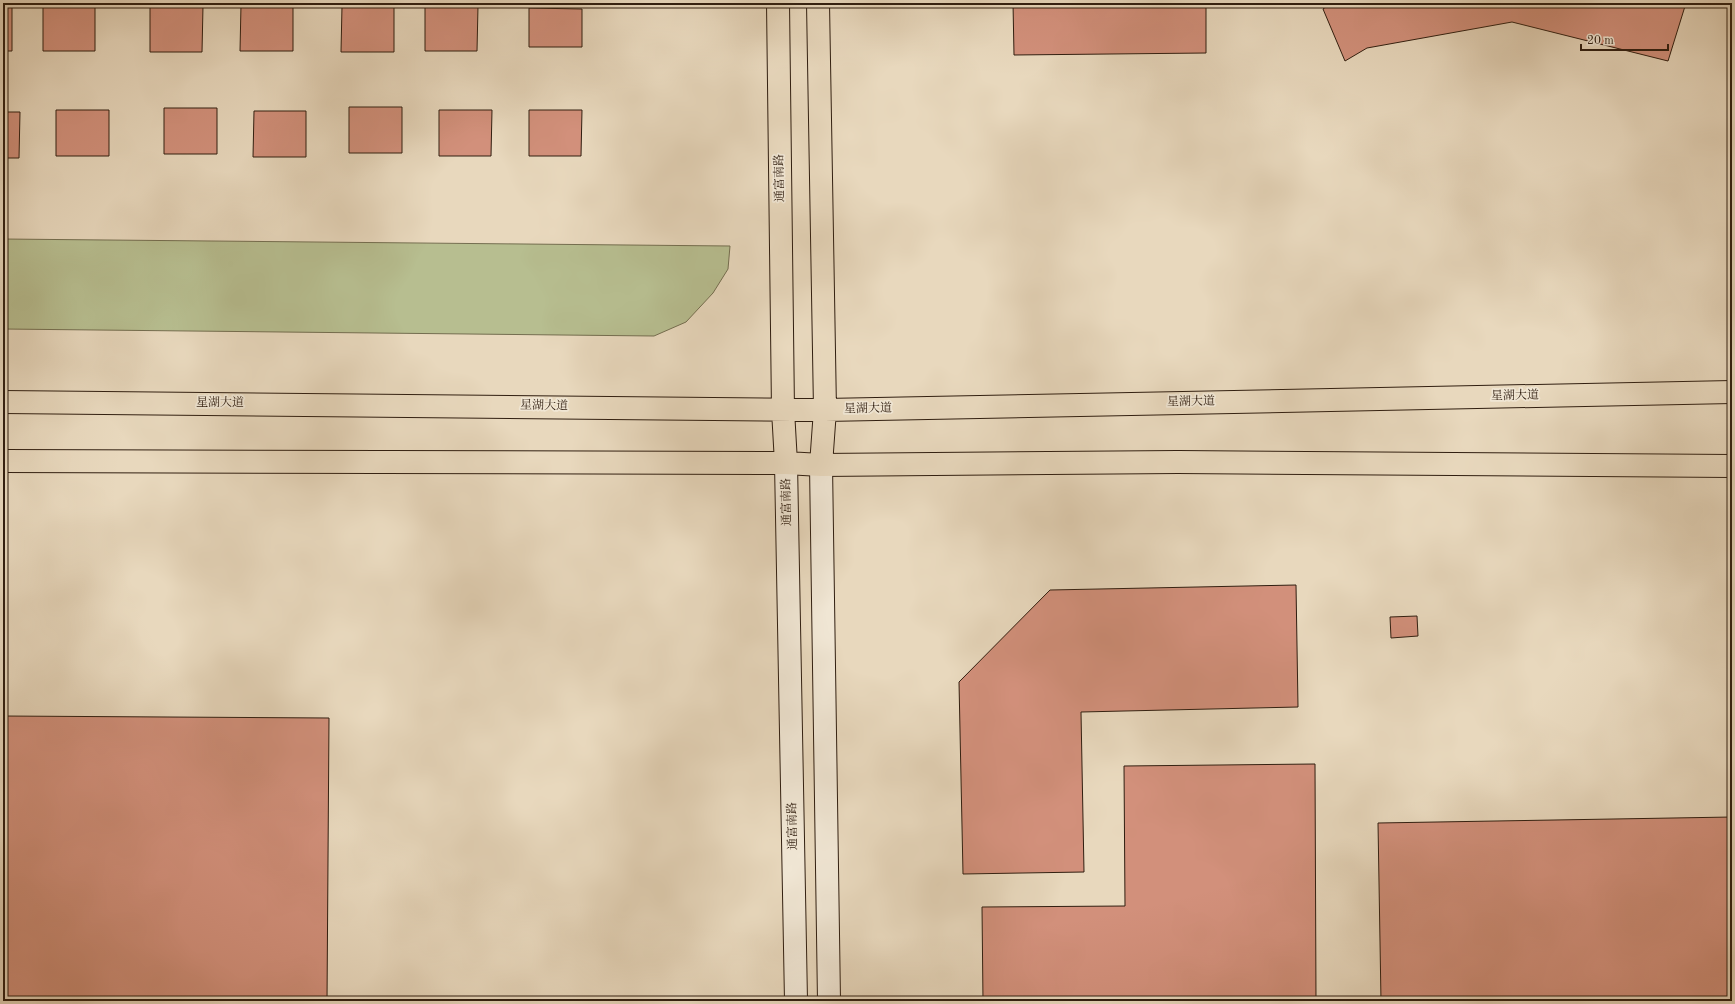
<svg xmlns="http://www.w3.org/2000/svg" width="1735" height="1004" font-family="'Old Standard TT','Noto Serif SC',serif">
<rect width="100%" height="100%" fill="#e8d8bd"/>
<filter id="stains"><feTurbulence type="fractalNoise" baseFrequency=".005" numOctaves="4"/><feColorMatrix values="0 0 0 0 .2 0 0 0 0 .09 0 0 0 0 .02 0 0 0 .5 -.17"/></filter>
<radialGradient id="worn" r=".72"><stop offset=".6" stop-color="#630" stop-opacity="0"/><stop offset="1" stop-color="#630" stop-opacity=".3"/></radialGradient>
<path fill="#b7be90" stroke="#746e50" d="M3,239L730,246L728,269L713,293L686,322L654,336L3,329Z"/>
<path fill="#d2907b" stroke="#301e10" d="M1013,3H1206V53L1014,55Z
M1331,3H1686L1668,61L1512,22L1367,48L1345,61L1323,9Z
M3,5H12V51H3Z
M43,5H95V51H43Z
M241,5H293V51H240Z
M425,5L478,6L477,51H425Z
M150,6H203L202,52H150Z
M342,6H394V52H341Z
M529,8L582,9V47H529Z
M349,107H402V153H349Z
M164,108H217V154H164Z
M56,110H109V156H56Z
M439,110H492L491,156H439Z
M529,110H582L581,156H529Z
M254,111H306V157H253Z
M3,112H20L19,158H3Z
M1296,585L1298,707L1081,712L1084,872L963,874L959,682L1050,590Z
M1417,616L1418,636L1391,638L1390,617Z
M3,716L329,718L327,1001H3Z
M1315,764L1316,1001H983L982,907L1125,906L1124,766Z
M1732,817V1001H1381L1378,823Z"/>
<g fill="none" stroke-linecap="round" stroke-linejoin="round">
<g stroke="#301e10" stroke-width="24">
<path id="secondary" d="M786,463L796,1001
M821,465L829,1001"/>
</g>
<g stroke="#301e10" stroke-width="24">
<path id="primary" d="M778,3L783,410L786,463
M818,3L825,410L821,465
M3,402L825,410L1732,392
M3,461L786,463L821,465L1178,462L1732,466"/>
</g>
<use href="#secondary" stroke="#f0e6d4" stroke-width="22"/>
<use href="#primary" stroke="#e8d8bd" stroke-width="22"/>
</g>
<g text-anchor="middle" dominant-baseline="central" stroke-width="3.5" stroke-linejoin="round" paint-order="stroke">
<g font-size="12" fill="#301e10" stroke="#f0e6d4">
<text transform="translate(780 178) rotate(-91)">通富南路</text>
<text transform="translate(1515 396) rotate(-1)">星湖大道</text>
<text transform="translate(1191 402) rotate(-1)">星湖大道</text>
<text x="220" y="403">星湖大道</text>
<text transform="translate(544 406) rotate(1)">星湖大道</text>
<text transform="translate(868 409) rotate(-1)">星湖大道</text>
<text transform="translate(787 502) rotate(-91)">通富南路</text>
<text transform="translate(793 826) rotate(-91)">通富南路</text>
</g>
</g>
<rect width="1735" height="1004" fill="none" stroke="#e8d8bd" stroke-width="16"/>
<rect x="4" y="4" width="1727" height="996" fill="none" stroke="#301e10" stroke-width="2"/>
<rect x="8" y="8" width="1719" height="988" fill="none" stroke="#301e10"/>
<path d="M1581 44v6h87v-6" fill="none" stroke="#301e10" stroke-width="2"/>
<text x="1587" y="44" font-size="12" fill="#301e10" stroke="#f0e6d4" stroke-width="3" paint-order="stroke">20 m</text>
<rect width="100%" height="100%" filter="url(#stains)"/>
<rect width="100%" height="100%" fill="url(#worn)"/>
</svg>
